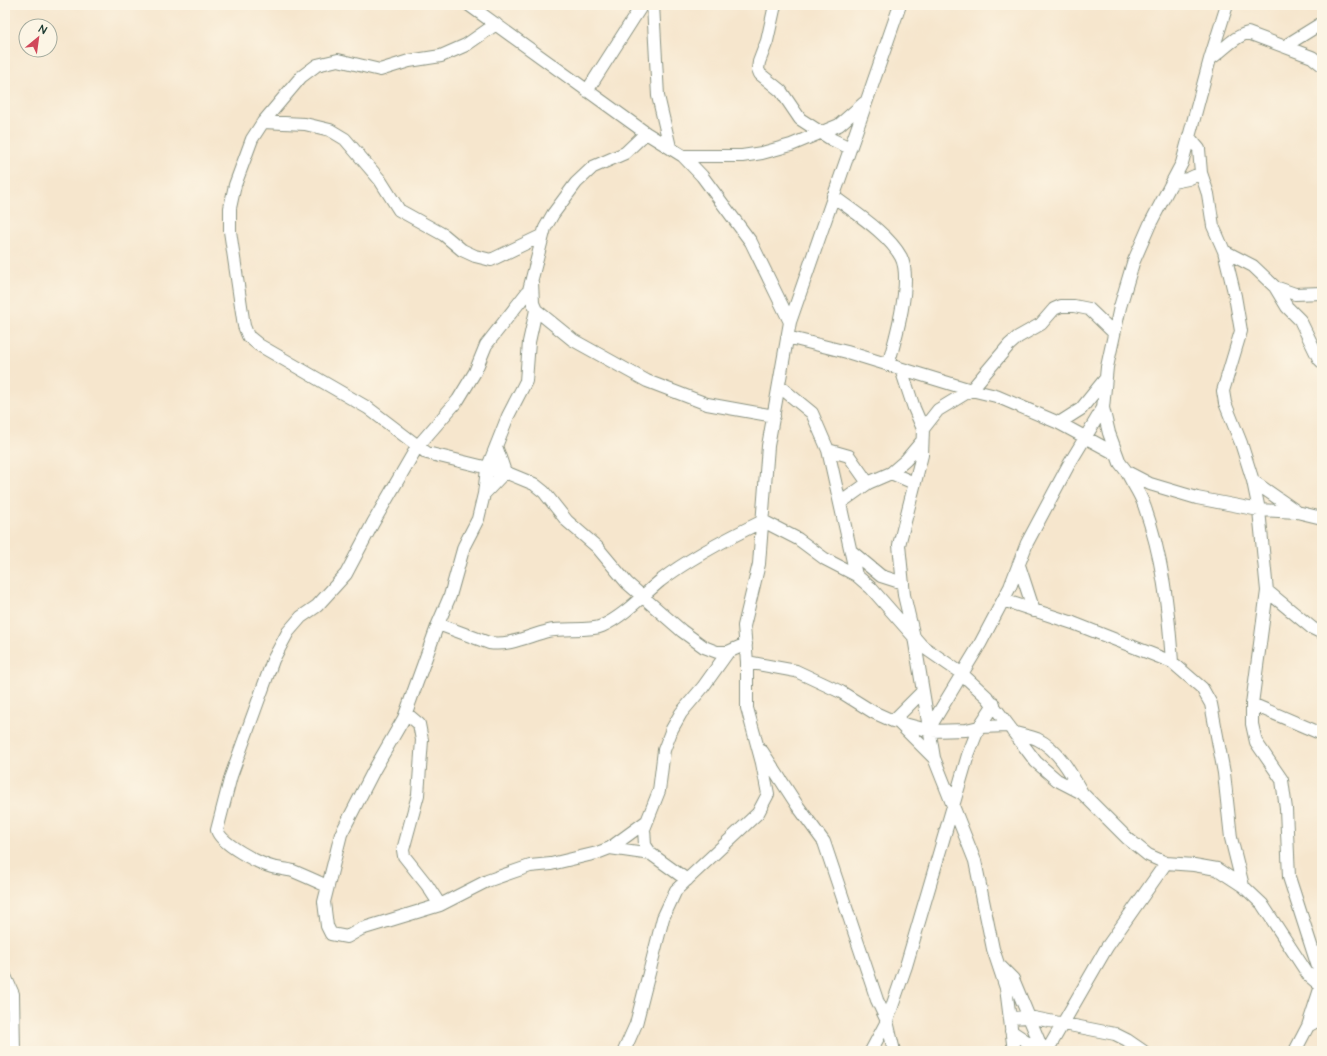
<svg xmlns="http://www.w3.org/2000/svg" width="1327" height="1056" font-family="'Architects Daughter',sans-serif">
<rect width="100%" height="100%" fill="#fcf5e5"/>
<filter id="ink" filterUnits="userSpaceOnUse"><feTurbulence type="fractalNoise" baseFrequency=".025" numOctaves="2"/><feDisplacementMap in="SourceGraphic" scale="8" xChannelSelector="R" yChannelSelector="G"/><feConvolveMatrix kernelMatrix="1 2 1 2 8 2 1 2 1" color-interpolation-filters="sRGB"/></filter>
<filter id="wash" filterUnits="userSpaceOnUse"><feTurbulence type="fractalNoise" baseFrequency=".012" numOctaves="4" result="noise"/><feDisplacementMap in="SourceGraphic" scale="16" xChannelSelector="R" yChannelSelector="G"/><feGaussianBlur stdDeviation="0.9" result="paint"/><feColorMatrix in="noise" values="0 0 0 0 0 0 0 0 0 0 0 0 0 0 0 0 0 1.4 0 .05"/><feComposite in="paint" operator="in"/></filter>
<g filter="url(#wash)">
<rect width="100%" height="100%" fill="#f6e6cd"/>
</g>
<g filter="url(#ink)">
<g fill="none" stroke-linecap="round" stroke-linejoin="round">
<g stroke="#8a9280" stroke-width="14">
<path id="minor" d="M469,5L646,133L683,156L702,176L751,242L790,322
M653,5L658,96L670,147
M775,5L767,41L759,62L758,69L760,74L781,91L800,119L831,139L850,148
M1227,5L1210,59L1182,163L1150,224L1133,263L1120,307L1107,367L1103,408L1109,433L1120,463L1127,472L1150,484L1197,498L1259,510L1297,512L1322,518
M496,24L466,45L441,56L409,61L380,70L338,60L317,65L301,77L263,122L252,139L235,185L230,208V231L244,326L248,336L259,345L368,408L427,453L505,472L534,484L544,492L567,521L597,547L627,583L682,631L704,647L717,652H728L746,644
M1285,46L1322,23
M1210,59C1223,51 1234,36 1248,33L1312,57L1322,65
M587,91L642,5
M263,122L305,124L330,130L345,139L380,180L399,210L444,235L462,250L475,256L491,260L543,235
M1189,137L1199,149L1201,173L1208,194L1213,226L1224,251L1235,296L1241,331L1223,391L1225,403L1241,443L1253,481L1259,510L1267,591L1252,704V724L1256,742L1282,780L1286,809L1289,877L1318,967L1321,986L1308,1026L1295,1051
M683,156H742L762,153L791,145L839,125L864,103
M1173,182L1188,179L1201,173
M833,196C855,213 888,233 901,257C913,280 895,341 888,365
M1224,251L1253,266L1275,287L1287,307L1300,320L1319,359L1322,362
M532,282L533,303L536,310L573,340L647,381L707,404L774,416
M1275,287L1295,294L1322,293
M536,310L529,342L526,381L508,416L487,469L484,494L478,519L464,546L450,596L438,624L404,718L374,770L341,834L324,902L327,926L331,934L347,937L361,929L440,905L487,881L530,866L551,864L597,853L610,848L647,821
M787,337L847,352L971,390L996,396L1059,423L1116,454
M901,369L914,408L923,429L922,455L899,545L904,595L914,637L934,758L975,861L993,949L1006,988L1014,1051
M779,386L812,413L828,450L856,575
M1059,423L1081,409L1106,378
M923,429L938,410L971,390L1009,345L1018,337L1041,324L1054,309L1061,306H1074L1089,309L1114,333
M828,450L849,456L868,483
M1127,472C1132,483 1140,493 1144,505C1163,558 1168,606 1172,662
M891,473L914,483
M1253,481L1296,511
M484,494L505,472L496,446
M840,503L868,483L891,473L906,460L922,441
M851,551L881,576L903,583
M1019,565L1034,611
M1267,591L1312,628L1322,633
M1003,600L1073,623L1172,662L1202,688L1211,704L1224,773L1231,838L1243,886
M438,624L489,643C510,646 528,636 548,631C564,627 588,632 602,626C624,616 642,596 660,581C691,557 728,538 763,521L798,539L825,559L856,575L871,588L922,646L961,673L987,697L1036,762L1057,780L1082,793L1127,838L1148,855L1166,863L1194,865L1217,869L1243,886L1262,904L1309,976L1322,987
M747,662L796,671L841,692L873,712L893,721L931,731L966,730L979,727L1009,726
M1252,704L1322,734
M406,713L419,724L422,740L418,795L403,850L404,856L427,885L440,905
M893,721L922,692
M899,723L934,758
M930,727L980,644L1010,587L1027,543L1068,466L1103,408
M1013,732C1020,735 1030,736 1037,739C1058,749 1071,773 1082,793
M762,751L797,805L824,842L877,1000L887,1021L894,1051
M610,848L651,854
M687,880L651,854L645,845L644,829L659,791L664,750L672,729L681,713L703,687L728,652
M327,886C316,881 305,876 293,871C287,869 279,869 272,867C258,863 221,844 217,830L231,776L273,660L288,632L301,617L317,606L346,574L373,523L417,447L458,400L475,372L486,345L529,290L545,228L553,214L576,183L593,167L625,153L646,133
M1001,967L1013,979L1043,1051
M5,976L13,994L14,1051
M1010,1018L1029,1017L1115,1034L1127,1040L1143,1051
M1308,1026L1322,1018
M1011,1031L1041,1051
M624,1051L636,1024L663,918L676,890L758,813L768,794L762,763L747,708V662L744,626L759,564L768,446L790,322L900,5
M871,1051L887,1021L906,966L968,755L979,727L994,704
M1047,1051L1107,947L1166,863"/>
</g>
<use href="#minor" stroke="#fff" stroke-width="12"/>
</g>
</g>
<rect width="1327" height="1056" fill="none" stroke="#fcf5e5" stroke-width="20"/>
<g transform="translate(38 38) rotate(29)"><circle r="19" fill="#fcf5e5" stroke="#a4ab9e"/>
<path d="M0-3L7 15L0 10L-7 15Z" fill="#d1495b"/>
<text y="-6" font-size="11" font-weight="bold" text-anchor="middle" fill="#1f3d34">N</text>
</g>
</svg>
